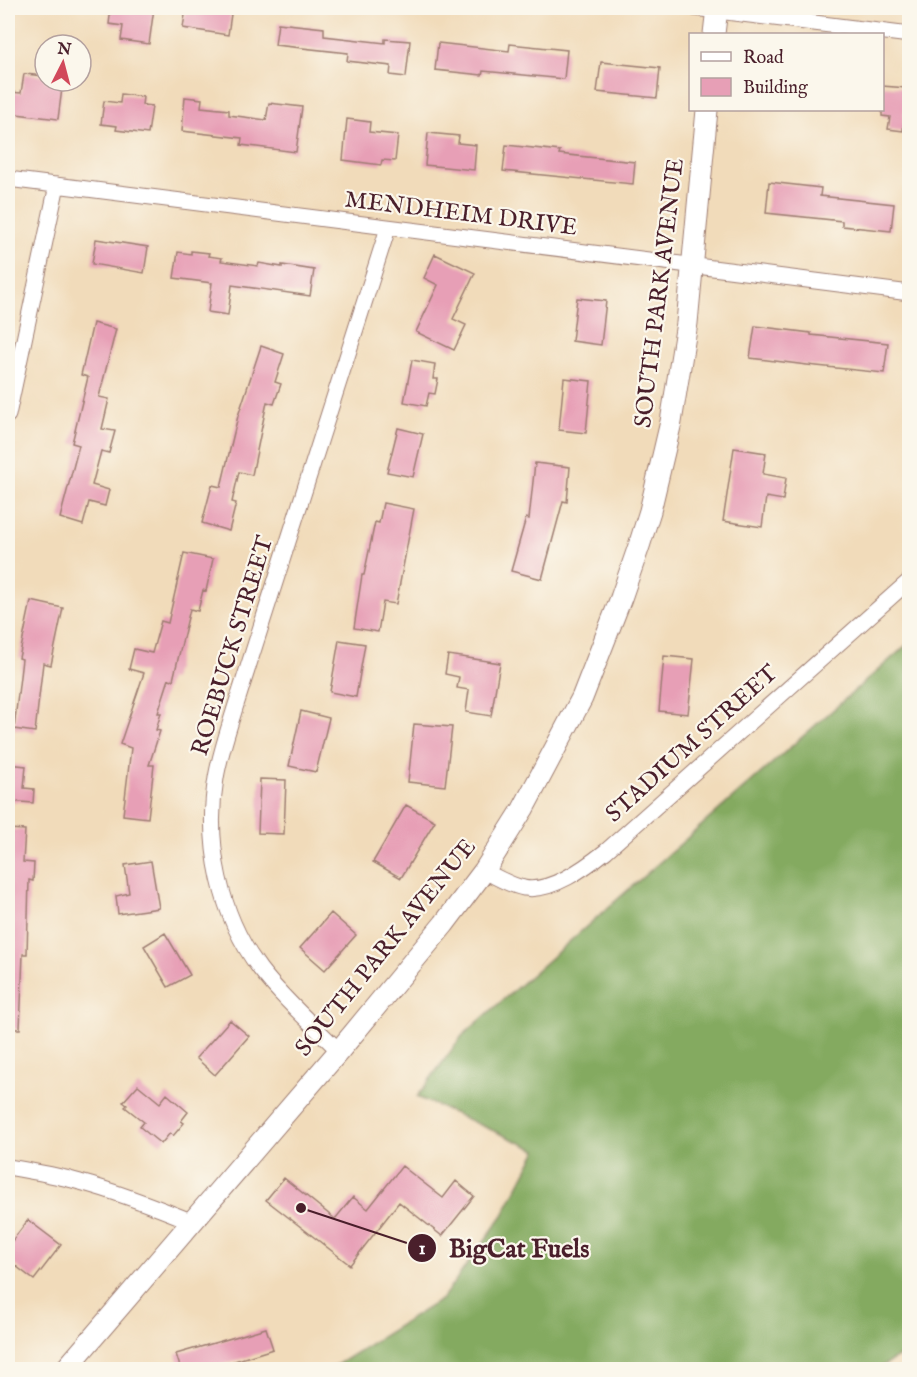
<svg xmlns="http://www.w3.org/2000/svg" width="917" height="1377" font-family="'IM FELL English',serif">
<rect width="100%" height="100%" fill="#fbf7ec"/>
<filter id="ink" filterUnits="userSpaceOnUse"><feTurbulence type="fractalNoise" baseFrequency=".0167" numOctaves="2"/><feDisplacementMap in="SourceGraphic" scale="12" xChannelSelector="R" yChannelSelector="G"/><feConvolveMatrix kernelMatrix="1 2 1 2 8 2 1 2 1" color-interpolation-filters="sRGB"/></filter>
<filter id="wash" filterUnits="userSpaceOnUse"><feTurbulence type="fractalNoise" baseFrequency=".008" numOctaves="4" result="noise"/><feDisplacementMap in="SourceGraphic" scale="24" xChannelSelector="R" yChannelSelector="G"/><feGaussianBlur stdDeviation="1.35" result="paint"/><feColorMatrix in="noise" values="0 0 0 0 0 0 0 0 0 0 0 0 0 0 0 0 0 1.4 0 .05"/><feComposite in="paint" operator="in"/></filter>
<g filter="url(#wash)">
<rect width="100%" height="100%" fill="#f1dbba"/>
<path fill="#84aa60" stroke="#676446" stroke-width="1.5" d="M909,643V1351L875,1370L330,1369L442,1299L503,1215L537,1150L417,1097L462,1036Z"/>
<g id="blocks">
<path fill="#e79fb6" d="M111,8H154L149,44L121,40L123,26L109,24Z
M186,8L231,14L228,35L183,28Z
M278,23L324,28V36L385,43V39L410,41L406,77L390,75L391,66L347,61L348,53L275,45Z
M438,43L509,51L510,44L567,50L564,79L483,71L482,75L435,70Z
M601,62L660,68L657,98L597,92Z
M24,74L45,76V81H63L58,119L8,113L10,92L21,93Z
M882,86L907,88L903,131L888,129L890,117L882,116Z
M121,94L143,97L142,105L152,106L148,134L116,130L117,126L101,124L104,101L120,103Z
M185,97L202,99L201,107L229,110V115L266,120L269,103L302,107L296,152L241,145L242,138L182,131Z
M347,119L370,122L369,132L398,135L395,161L382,160L381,165L343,160Z
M428,133L459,136L458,143L476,145L474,170L425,165Z
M506,145L560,151L559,154L635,162L633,184L503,171Z
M769,182L821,188L820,196L894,204L891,231L842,226V221L766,213Z
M96,239L148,247L144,273L92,264Z
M191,251L209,253L208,256L222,258L221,261L258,266L259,263L282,267V265L314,270L310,296L232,285L228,315L208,312L212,283L174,278L178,252L191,254Z
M435,254L475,273L453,319L466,325L454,350L416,332L438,285L424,278Z
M577,298L606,301L601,345L572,341Z
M93,323L116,329L99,397L109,399L102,429L115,431L109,453L101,451L92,485L109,490L105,506L89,502L83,525L60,518L79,445L72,443L88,377L81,375Z
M755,326L811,333V335L888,343L884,373L807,365L750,358Z
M261,346L284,354L275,382L281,384L274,404L267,402L252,475L239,472L232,502L236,503L229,531L202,523L212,485L221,487L238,416Z
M412,360L435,364L433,379H438L435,394L429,393L426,406L404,402Z
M564,378L591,381L586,433L559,430Z
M398,428L423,434L413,477L387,472Z
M734,448L766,453L763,474L786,478L783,500L766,497L762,527L723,521Z
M535,463L570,467L567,502L563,501L542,579L511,571L526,518L529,519Z
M383,503L414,509L396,604L383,602L378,632L354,628L362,575H364L375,522L379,523Z
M184,553L213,559L206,591L203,590L198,611L190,609L173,680L169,679L158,713H161L156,730L160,731L149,765H154L148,818L123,815L131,748L120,744L144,673L129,669L134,649L152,653L161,621L168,623Z
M31,601L63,608L51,665L43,663L35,732L14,729L22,659L19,658Z
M339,640L365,644L356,697L330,692Z
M448,655L500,663L491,716L466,712L469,690L457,688L459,677L445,674Z
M664,656L694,659L688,714L659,711Z
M301,711L329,718L316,772L289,766Z
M414,724L452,727L445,786L408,782Z
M8,764L26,766L24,788L34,789L33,803L8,801Z
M260,779L286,780L284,834L258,833Z
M406,805L435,821L401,878L373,862Z
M8,829L25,830L23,862L34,863L33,881L29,880L27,954H23L20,1029H8Z
M151,861L159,908L118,914L116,896L129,893L125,865Z
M331,913L356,935L325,970L300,948Z
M165,933L190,975L168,987L144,946Z
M230,1020L249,1036L215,1075L196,1058Z
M138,1085L160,1103L167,1094L188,1112L181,1121L184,1123L173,1136L170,1133L161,1144L140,1127L144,1122L125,1107L127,1105L123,1102Z
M402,1166L443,1198L456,1181L474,1196L442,1236L399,1202L350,1265L266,1200L284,1178L335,1219L353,1197L368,1209Z
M28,1220L61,1245L34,1280L8,1260V1246Z
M266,1328L273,1349L206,1370H181L176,1354Z"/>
</g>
</g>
<g filter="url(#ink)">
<use href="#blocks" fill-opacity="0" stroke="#9e7d72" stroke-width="1.5"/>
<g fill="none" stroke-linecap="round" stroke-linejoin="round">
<g stroke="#9e7d72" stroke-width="17">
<path id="street" d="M694,8L910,35
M8,179L910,293
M8,415L57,185
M484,871C497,877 511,886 524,888C551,893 586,867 606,851L910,580
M339,1051C312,1024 283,999 260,969C220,916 205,843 216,778C220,754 228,731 235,708L388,228
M8,1167C32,1171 56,1175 80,1182C118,1192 156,1207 193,1222"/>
</g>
<g stroke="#9e7d72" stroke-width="23">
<path id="secondary" d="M714,34L717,8
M65,1370L339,1051L444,924L484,871L523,809L582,698L621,598L639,546L650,511L671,422L687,323L707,110"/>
</g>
<use href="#street" stroke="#fff" stroke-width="15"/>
<use href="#secondary" stroke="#fff" stroke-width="21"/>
</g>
</g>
<g text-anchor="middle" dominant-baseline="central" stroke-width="4.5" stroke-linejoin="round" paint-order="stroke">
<g font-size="24" fill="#4a1f2b" stroke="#fbf7ec">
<text transform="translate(461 214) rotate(7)">MENDHEIM DRIVE</text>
<text transform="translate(660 293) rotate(-83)">SOUTH PARK AVENUE</text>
<text transform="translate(233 646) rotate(-73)">ROEBUCK STREET</text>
<text transform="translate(692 744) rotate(-42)">STADIUM STREET</text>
<text transform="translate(386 948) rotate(-51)">SOUTH PARK AVENUE</text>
</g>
</g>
<path fill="none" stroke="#4a1f2b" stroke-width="2" d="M301 1208L422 1248"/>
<g fill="#4a1f2b" stroke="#fbf7ec" stroke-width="2">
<circle cx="301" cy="1208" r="6"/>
<circle cx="422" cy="1248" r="15"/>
</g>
<g font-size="18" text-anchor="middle" font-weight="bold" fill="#fff">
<text x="422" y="1254">1</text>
</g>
<g font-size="26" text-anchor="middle" font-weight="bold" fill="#4a1f2b" stroke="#fbf7ec" stroke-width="4.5" stroke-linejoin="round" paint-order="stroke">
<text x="519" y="1257">BigCat Fuels</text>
</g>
<rect width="917" height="1377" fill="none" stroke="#fbf7ec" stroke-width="30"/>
<rect x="689" y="33" width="195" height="78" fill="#fbf7ec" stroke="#b4a19f" stroke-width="1.5"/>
<rect x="701" y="52" width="30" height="9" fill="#ffffff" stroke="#b4a19f" stroke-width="1.5"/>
<text x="743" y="63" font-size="18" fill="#4a1f2b">Road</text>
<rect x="701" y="78" width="30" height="18" fill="#e79fb6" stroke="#b4a19f" stroke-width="1.5"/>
<text x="743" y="93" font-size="18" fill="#4a1f2b">Building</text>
<g transform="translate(63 63) rotate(6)"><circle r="28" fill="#fbf7ec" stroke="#b4a19f" stroke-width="1.5"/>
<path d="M0-4.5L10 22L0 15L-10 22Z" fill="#d1495b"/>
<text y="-9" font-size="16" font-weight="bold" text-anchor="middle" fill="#4a1f2b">N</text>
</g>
</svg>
